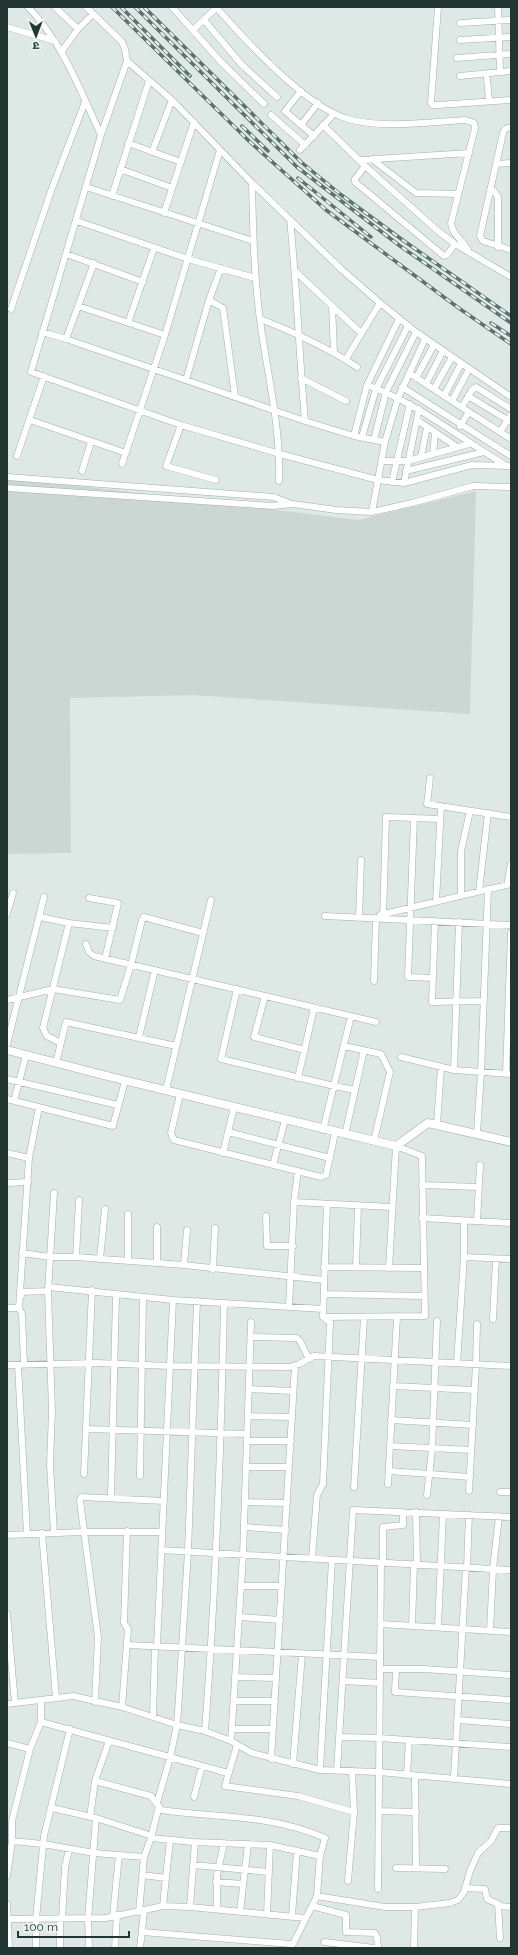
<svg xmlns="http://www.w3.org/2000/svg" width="518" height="1955" font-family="Raleway,'Noto Sans Devanagari',sans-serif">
<rect width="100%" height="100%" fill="#dee8e4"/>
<path fill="#ccd7d3" d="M7,477L359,520L476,491L470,714L192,695L70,698L71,853L7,854Z"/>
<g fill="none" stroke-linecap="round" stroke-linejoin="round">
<g stroke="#a2afab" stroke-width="7">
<path id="minor" d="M28,7C63,43 80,90 101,135
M55,7L78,29
M86,7L122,42L125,49L127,61L172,100L252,183L341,269L380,303L416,332L511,397
M172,7L221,62L264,104
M216,7C245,40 306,107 348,119C381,129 431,122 466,120L474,123L475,128L451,223C452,235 465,242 469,252
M438,7L431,103L432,105H438L511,100
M498,7L500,72L511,71
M204,20L242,65L277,97
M460,23L511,20
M7,27L55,41
M194,29L217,7
M460,40L511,37
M62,51L78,29L93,14
M457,58L511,54
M127,61L101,135L31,372L181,425L280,454L378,480L404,483L472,465L511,466
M460,76L500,72
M487,79L489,100
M301,91L285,111L314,136
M271,115L305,145
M301,125L318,103
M323,125L365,166L438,231L455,244L511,277
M511,127L505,129L503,133L480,236L483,241L511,250
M128,143L181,162
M300,150L334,114
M152,152L172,100
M372,159L416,193L458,194
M360,160L469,153
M496,164L511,163
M365,166L355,179V182L444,256L447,255L455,244
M120,169L172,188
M252,183C253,229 254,275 260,320C267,373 281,427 279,481
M86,187L253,241
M490,190L494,191L498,197V247
M112,196L149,81
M164,213L194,122
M290,220C297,287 299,354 305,421
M77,221L188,259L255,278
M66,254L143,282
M296,272L361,333
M209,300L223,308L235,396
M78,306L165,335
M332,306L334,352
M11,309L51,191L85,102
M260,319C294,332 326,347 357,367
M128,323L154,248
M42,332L66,339L305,421L354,436L385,442
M66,339L94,263
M346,359L380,303
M409,373L469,412L460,426
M301,378L346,401
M416,378L434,345
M186,380L209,300L221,268
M426,384L443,351
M367,385C419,404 458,437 505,465
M402,387L511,456
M434,389L452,357
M444,396L461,364
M468,396L511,422
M452,401L469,369
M462,407L472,390L476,387L511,409
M469,412L511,439
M30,420L126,453
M417,420L457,447
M181,425L166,466L216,480
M500,432L511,415
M354,436L367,385L399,319
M362,437L376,389L408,326
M374,440L386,392L416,332
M433,454L435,432
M17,456L44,376
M421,457L427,427
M382,461H408L469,444
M122,464L165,335L220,150
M82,471L91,442
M406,471L484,452
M7,477C96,484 185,490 274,497L291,504
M392,482L410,404
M404,483L419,409
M7,488L273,506L293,504L336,510L372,512L412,503L473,486L511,487
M372,512L385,442L398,398L425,339
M430,778L427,804L511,817
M414,818L408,977L433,978
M507,885L511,864
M479,891L488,813
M461,896V851L470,811
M89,898L118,903L105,959
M436,902L441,806
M7,914L13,893
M380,915L511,884
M325,916L511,925
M40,917L69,923L113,928
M359,918L361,860
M383,919L386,817L440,819
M435,921L432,1002L483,1001
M86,944L89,952L94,956L376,1022
M374,981L376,918
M237,989L221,1059L334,1086L355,1090
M265,996L254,1037L305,1050
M7,1000L53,989L120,1000L131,965L142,920L144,917L203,933
M139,1037L155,970
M61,1043L47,1036L43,1028L69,923
M7,1044L44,897
M344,1046L381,1054L390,1072L374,1141
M401,1057L454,1070L511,1074
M56,1063L66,1022L176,1046
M454,1070L459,922
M506,1073L511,933
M298,1078L314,1008
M7,1079L118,1105
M166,1090L211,900
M180,1094L171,1133L174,1140L321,1177L326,1175L335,1133
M7,1099L113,1126L125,1081
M14,1101L26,1055
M437,1124L441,1068
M323,1130L351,1016
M228,1132L330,1158
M477,1133L481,1073L488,889
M345,1135L364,1050
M7,1153L29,1158
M223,1153L234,1107
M273,1165L285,1120
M7,1183L28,1182
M422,1185L478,1187
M54,1193L48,1291L52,1411L50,1465L54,1533
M294,1202L391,1207
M128,1214V1261
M266,1216L267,1246H293
M422,1218L511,1223
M477,1221L480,1165
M22,1253L50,1257H76L184,1265L324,1280
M76,1257L79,1200
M464,1257L511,1259
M100,1259L105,1209
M157,1263V1227
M184,1265L187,1230
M324,1267L423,1268
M356,1267L358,1205
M213,1269L215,1228
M49,1287L173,1300L323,1309
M324,1294L424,1296
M21,1296V1292L48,1291
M289,1307L294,1202L298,1171
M7,1308H19V1305
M323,1317L425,1316L422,1156L396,1146L389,1268
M493,1319L496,1259
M251,1337L297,1338L300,1341L309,1359
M457,1363L464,1257V1221
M24,1364L22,1314L19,1308L29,1158L39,1107
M7,1365L97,1363L170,1366L290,1367L299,1364L314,1356L511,1366
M18,1365L27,1534
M393,1386L475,1390
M249,1389L293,1391
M248,1416L292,1417
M391,1420L473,1425
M87,1429L247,1434
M247,1441H291
M390,1446L471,1450
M246,1467H289
M389,1471L470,1477
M84,1474L92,1290
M140,1476L143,1297
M388,1484L397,1317
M354,1487L364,1317
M469,1491L476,1364L477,1324
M500,1492H511
M427,1495L432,1449L437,1321
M111,1498L116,1295
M245,1502L287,1503
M416,1512L417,1564
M244,1527L286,1530
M42,1533L56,1698
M7,1535L83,1532H162
M161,1550L511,1570
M312,1558L317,1495L323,1484L330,1322L323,1317L327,1204
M383,1562V1527L403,1525V1512
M467,1567L469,1515
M241,1586H282
M7,1614L15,1703
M239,1617L280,1620
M381,1624L511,1632
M412,1626L414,1564
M438,1627L443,1514
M490,1631L493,1569L499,1516
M127,1645L380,1657
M157,1646L173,1300
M380,1669H424L511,1675
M396,1669L395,1692L511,1700
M235,1677L276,1678
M343,1681L380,1683
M234,1701H275
M95,1702L98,1637L80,1501L81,1497L164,1501
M7,1704L73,1696L122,1707L177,1725L205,1731L231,1741L252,1753L320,1770L379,1772L511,1784
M122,1707L128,1629L124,1623L127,1531
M153,1717L155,1646
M458,1720L511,1724
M41,1722L228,1773
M232,1729H273
M205,1731C216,1589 221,1446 224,1303
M340,1737L379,1738L511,1747
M231,1741L243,1555L251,1322
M7,1743L30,1749
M237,1745L225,1786L298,1796L354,1812
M271,1759L295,1366
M293,1764L302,1654
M320,1770L332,1560
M337,1771L353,1510L511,1517
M407,1775L409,1740
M415,1776L416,1868
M454,1778L466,1567
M95,1781L151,1796L161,1810C219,1818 270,1814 325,1838L320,1856L317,1896L291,1948
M194,1797L202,1766
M157,1803L170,1758L177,1725L179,1696L188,1551L197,1301
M52,1808L96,1818L152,1836
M379,1811L416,1812
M90,1817L95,1781L109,1741
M151,1838L193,1842L270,1845L320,1856
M12,1841L43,1844L94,1853L144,1857
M193,1865L269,1872
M396,1868L445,1869
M142,1875L166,1878
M7,1876L12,1841V1821L30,1749L41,1722V1700
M348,1881L354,1812L352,1771
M216,1882L243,1884
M465,1888L485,1889L487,1899L498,1904L500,1938
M378,1889L381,1562
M317,1896L385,1907H415L450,1903L458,1900L464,1892L470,1871L478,1853L491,1841L498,1828H511
M7,1904L9,1948
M163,1906L170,1840
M312,1906L346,1915V1932L375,1933L377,1937L378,1948
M499,1906L511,1907
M190,1907L195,1842
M217,1909V1875L224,1843
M139,1912L144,1857L151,1838L159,1806
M240,1912L248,1844
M267,1914L270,1845
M113,1916L119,1855
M292,1916L297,1851
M8,1919L106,1918L163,1906L190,1907L305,1918
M60,1919V1948
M62,1919L65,1867L69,1849
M142,1932L291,1944
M324,1942L374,1948
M36,1948V1919L44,1836L70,1729
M89,1948L88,1919L96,1818
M115,1948L117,1915
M140,1948L144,1911
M414,1948L415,1907"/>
</g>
<g stroke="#a2afab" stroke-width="9">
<path id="tertiary" d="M7,1050L115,1078L396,1146L428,1123L511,1142"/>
</g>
<use href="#minor" stroke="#fff" stroke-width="6"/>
<use href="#tertiary" stroke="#fff" stroke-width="8"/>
<g stroke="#5b726d" stroke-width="3.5">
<path id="rail" d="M112,7L250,142L326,210L460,309L511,344
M121,7L190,76
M135,7L297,167L400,246L511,323
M144,7L301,162L340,194L404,241L511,316
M242,126L268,151
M298,178L371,237
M491,323L511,336"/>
</g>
<use href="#rail" stroke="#eef5f2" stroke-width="2" stroke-dasharray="6" stroke-linecap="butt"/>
</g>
<rect width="518" height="1955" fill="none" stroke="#213632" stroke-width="16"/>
<g transform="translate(36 36) rotate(179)" stroke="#eef5f2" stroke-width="3" paint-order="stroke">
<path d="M0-3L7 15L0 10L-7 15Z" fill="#213632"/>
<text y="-6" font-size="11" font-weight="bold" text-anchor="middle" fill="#213632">उ</text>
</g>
<path d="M18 1931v6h111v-6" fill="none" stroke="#213632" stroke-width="2"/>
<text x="24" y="1931" font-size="12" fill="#213632" stroke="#eef5f2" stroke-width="3" paint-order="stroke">100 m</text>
</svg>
